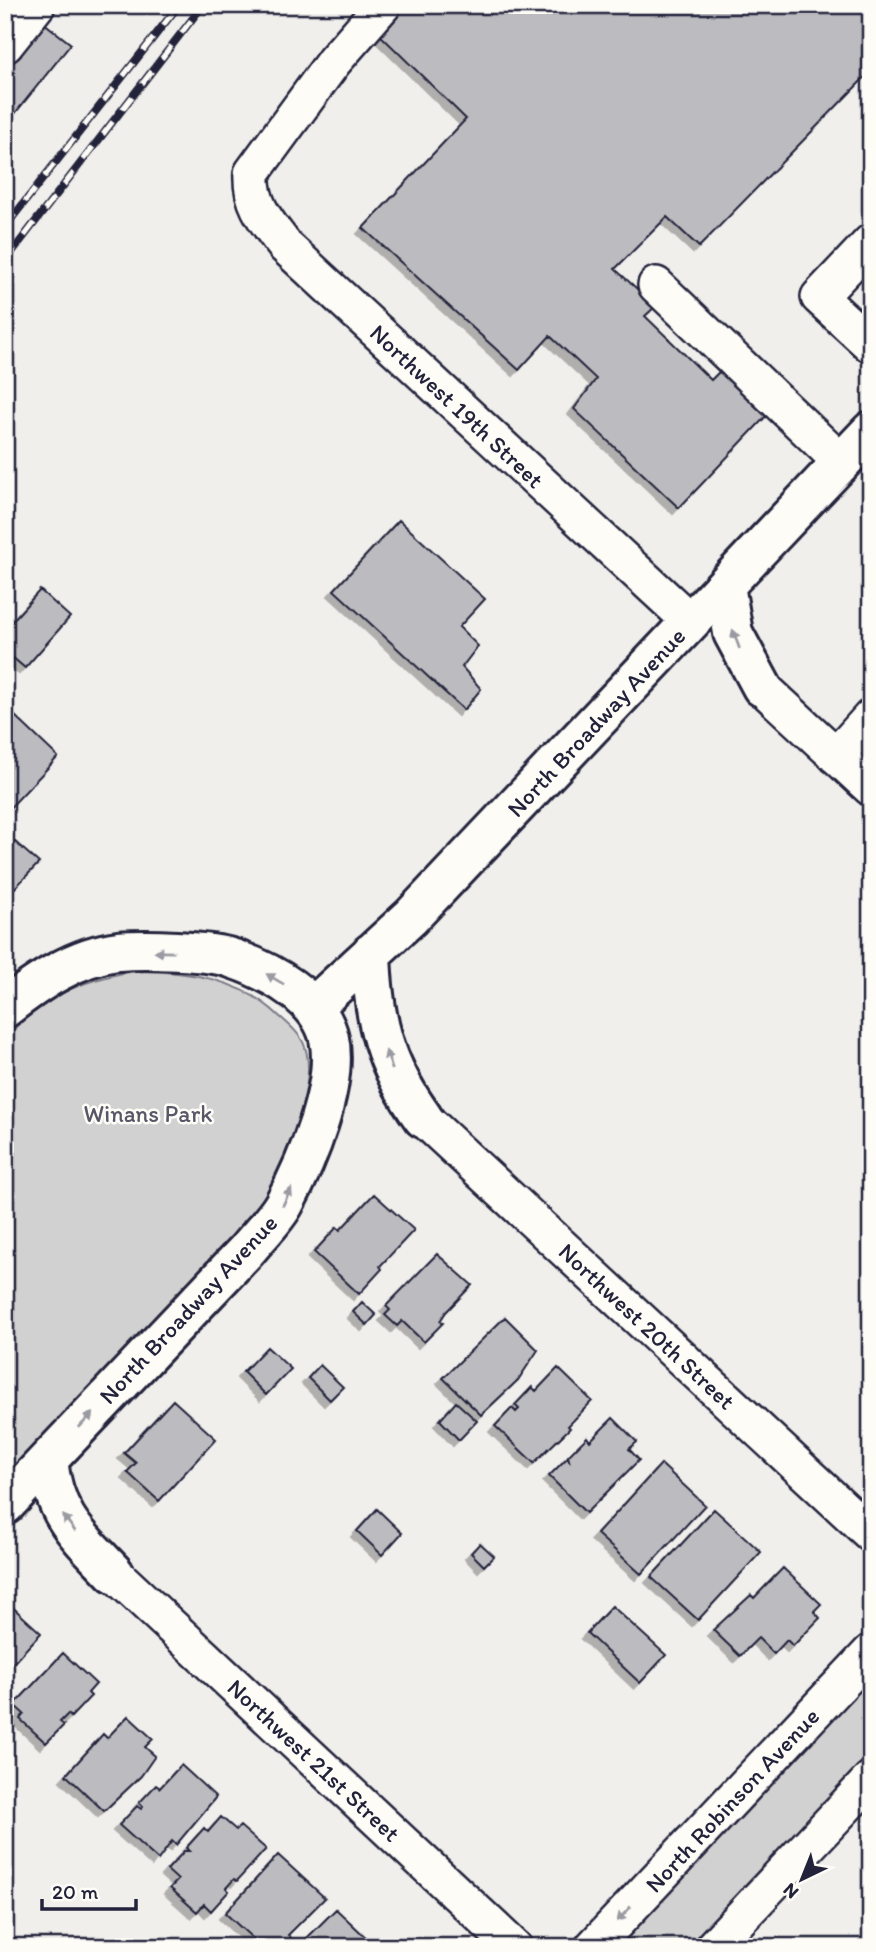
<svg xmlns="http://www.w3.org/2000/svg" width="876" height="1952" font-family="Itim,sans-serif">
<defs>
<filter id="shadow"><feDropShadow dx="-6" dy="6" stdDeviation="0" flood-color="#0004"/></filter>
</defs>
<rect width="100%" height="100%" fill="#f0efec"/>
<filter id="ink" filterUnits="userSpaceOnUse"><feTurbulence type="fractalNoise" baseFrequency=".0143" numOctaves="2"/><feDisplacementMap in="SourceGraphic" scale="14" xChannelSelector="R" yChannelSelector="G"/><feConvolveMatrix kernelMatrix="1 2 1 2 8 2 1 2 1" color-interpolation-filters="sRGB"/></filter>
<g filter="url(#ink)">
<path fill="#d2d1d1" stroke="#7a7a86" stroke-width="2" d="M135,971C188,971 239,978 278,1015C288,1024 301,1034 305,1047C320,1091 273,1190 246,1225C222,1255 192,1282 166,1310C112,1367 59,1424 5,1481V1038C44,997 79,980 135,971Z
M871,1675V1754L692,1947H618Z"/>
<path fill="#bcbcc0" stroke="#22223b" stroke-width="2" filter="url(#shadow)" d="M392,5H871V71L699,247L667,217L615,269L656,306L645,316L711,380L723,368L770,412L679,508L574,409L596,379L550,336L519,370L363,228L466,119L372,27Z
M39,19L71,44L5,126V61Z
M399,520L485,599L459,627L478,646L462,667L481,689L464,710L334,590Z
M40,590L70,617L25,668L5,651V629Z
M14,715L58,757L5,813V723Z
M5,833L39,863L5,898Z
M374,1194L414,1230L380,1266L382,1269L359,1294L314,1252L337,1227L340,1230Z
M437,1254L472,1285L446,1312L440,1321L443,1323L424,1342L402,1321L397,1326L385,1315L390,1310L386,1306Z
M362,1302L376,1315L367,1325L353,1312Z
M505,1317L538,1350L518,1380L481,1415L443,1378Z
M267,1347L291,1369L266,1395L243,1372Z
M320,1365L343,1387L330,1400L308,1378Z
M558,1368L592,1401L568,1426L570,1428L534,1463L495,1426L512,1408L516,1412L519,1409L515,1405L532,1387L536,1391Z
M173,1400L216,1439L159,1501L127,1472L136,1463L124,1453Z
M456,1402L477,1421L459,1440L440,1420Z
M613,1418L637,1442L629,1449L639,1460L586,1513L549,1476L567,1458L569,1460L568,1456L587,1437L590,1441Z
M661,1464L705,1505L641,1574L597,1534Z
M377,1509L402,1533L382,1555L357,1531Z
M714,1509L761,1552L698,1620L651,1577Z
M480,1543L494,1556L484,1566L471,1553Z
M783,1568L821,1604L814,1611L820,1618L793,1646L787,1640L774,1654L758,1638L740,1656L713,1630L751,1595L754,1598Z
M8,1603L41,1633L5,1672V1606Z
M612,1606L666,1655L640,1683L587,1633Z
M63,1653L96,1684L88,1693L91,1696L71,1717L68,1714L60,1722L64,1725L46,1743L20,1719L24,1714L14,1705Z
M128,1716L153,1739L145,1747L155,1756L141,1776L104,1811L66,1775L103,1734L107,1738Z
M181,1765L216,1797L176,1845L172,1841L158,1860L119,1825L137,1806L141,1809L143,1807L139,1803L156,1785L160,1788Z
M221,1817L236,1830L240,1826L266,1849L237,1881L234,1879L226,1888L229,1891L211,1911L204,1904L197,1912L170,1888L178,1880L167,1870L184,1851H189L186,1848L204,1828L208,1832Z
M278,1855L325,1898L288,1935L291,1938L283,1947H262L225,1913Z
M336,1909L373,1944L371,1947H298Z"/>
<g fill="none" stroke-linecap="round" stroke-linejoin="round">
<g stroke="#22223b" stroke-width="40">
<path id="minor" d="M383,5L334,61L252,173C250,204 267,222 285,246L691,622
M5,45L37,5
M871,242L819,297L871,345
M656,285L841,462
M762,687L871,788
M836,756L871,717
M423,1118L871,1534
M114,1573L514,1947
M593,1947L871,1652
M713,1947L871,1779"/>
</g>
<g stroke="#22223b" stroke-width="44">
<path id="major" d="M725,585L733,633L762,687
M371,953C373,1019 384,1064 423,1118
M313,1007L411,917L871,431
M5,1008C37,983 75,956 118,951C143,949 211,950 234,959C269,971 320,998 329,1038C339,1085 307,1162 284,1204C275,1220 259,1235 247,1250L5,1505
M48,1460C54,1516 77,1534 114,1573"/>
</g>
<use href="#minor" stroke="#fdfcf7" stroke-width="35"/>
<use href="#major" stroke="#fdfcf7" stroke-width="38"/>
<g stroke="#22223b" stroke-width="8">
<path id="rail" d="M5,227L179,5
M5,261L203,5"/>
</g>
<use href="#rail" stroke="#fdfcf7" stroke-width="5" stroke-dasharray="16" stroke-linecap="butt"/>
</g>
<defs><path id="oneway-solid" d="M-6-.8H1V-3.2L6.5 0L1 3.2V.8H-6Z" transform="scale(1.75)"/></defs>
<g fill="#9a9aa2">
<use href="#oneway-solid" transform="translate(736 639) rotate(-110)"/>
<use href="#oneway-solid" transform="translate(164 952) rotate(-179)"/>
<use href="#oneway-solid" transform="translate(275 979) rotate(-149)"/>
<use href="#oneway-solid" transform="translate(389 1060) rotate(-109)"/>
<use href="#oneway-solid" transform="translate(287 1197) rotate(-64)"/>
<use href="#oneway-solid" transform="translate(86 1420) rotate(-47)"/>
<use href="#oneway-solid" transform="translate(69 1523) rotate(-127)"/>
<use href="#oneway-solid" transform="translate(624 1914) rotate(133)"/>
</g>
</g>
<g text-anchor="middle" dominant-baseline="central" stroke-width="5" stroke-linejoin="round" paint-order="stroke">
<g font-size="24" fill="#22223b" stroke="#fdfcf7">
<text transform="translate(457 406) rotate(43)">Northwest 19th Street</text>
<text transform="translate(596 722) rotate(-47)">North Broadway Avenue</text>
<text transform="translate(188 1309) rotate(-47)">North Broadway Avenue</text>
<text transform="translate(647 1326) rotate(43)">Northwest 20th Street</text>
<text transform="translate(314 1760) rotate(43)">Northwest 21st Street</text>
<text transform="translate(732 1800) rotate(-47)">North Robinson Avenue</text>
</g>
<g font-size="24" fill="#575768" stroke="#fdfcf7">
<text x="148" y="1113">Winans Park</text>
</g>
</g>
<rect width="876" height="1952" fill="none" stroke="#fdfcf7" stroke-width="28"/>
<rect x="14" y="14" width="848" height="1924" fill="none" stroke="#22223b" stroke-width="2.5" filter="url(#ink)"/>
<g transform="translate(802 1879) rotate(223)" stroke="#fdfcf7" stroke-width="5" paint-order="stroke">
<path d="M0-5L12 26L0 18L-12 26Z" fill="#22223b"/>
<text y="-10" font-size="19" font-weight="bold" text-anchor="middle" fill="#22223b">N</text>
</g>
<path d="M42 1899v10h94v-10" fill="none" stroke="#22223b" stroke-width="3.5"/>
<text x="52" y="1899" font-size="21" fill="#22223b" stroke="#fdfcf7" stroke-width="5" paint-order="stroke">20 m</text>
</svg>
